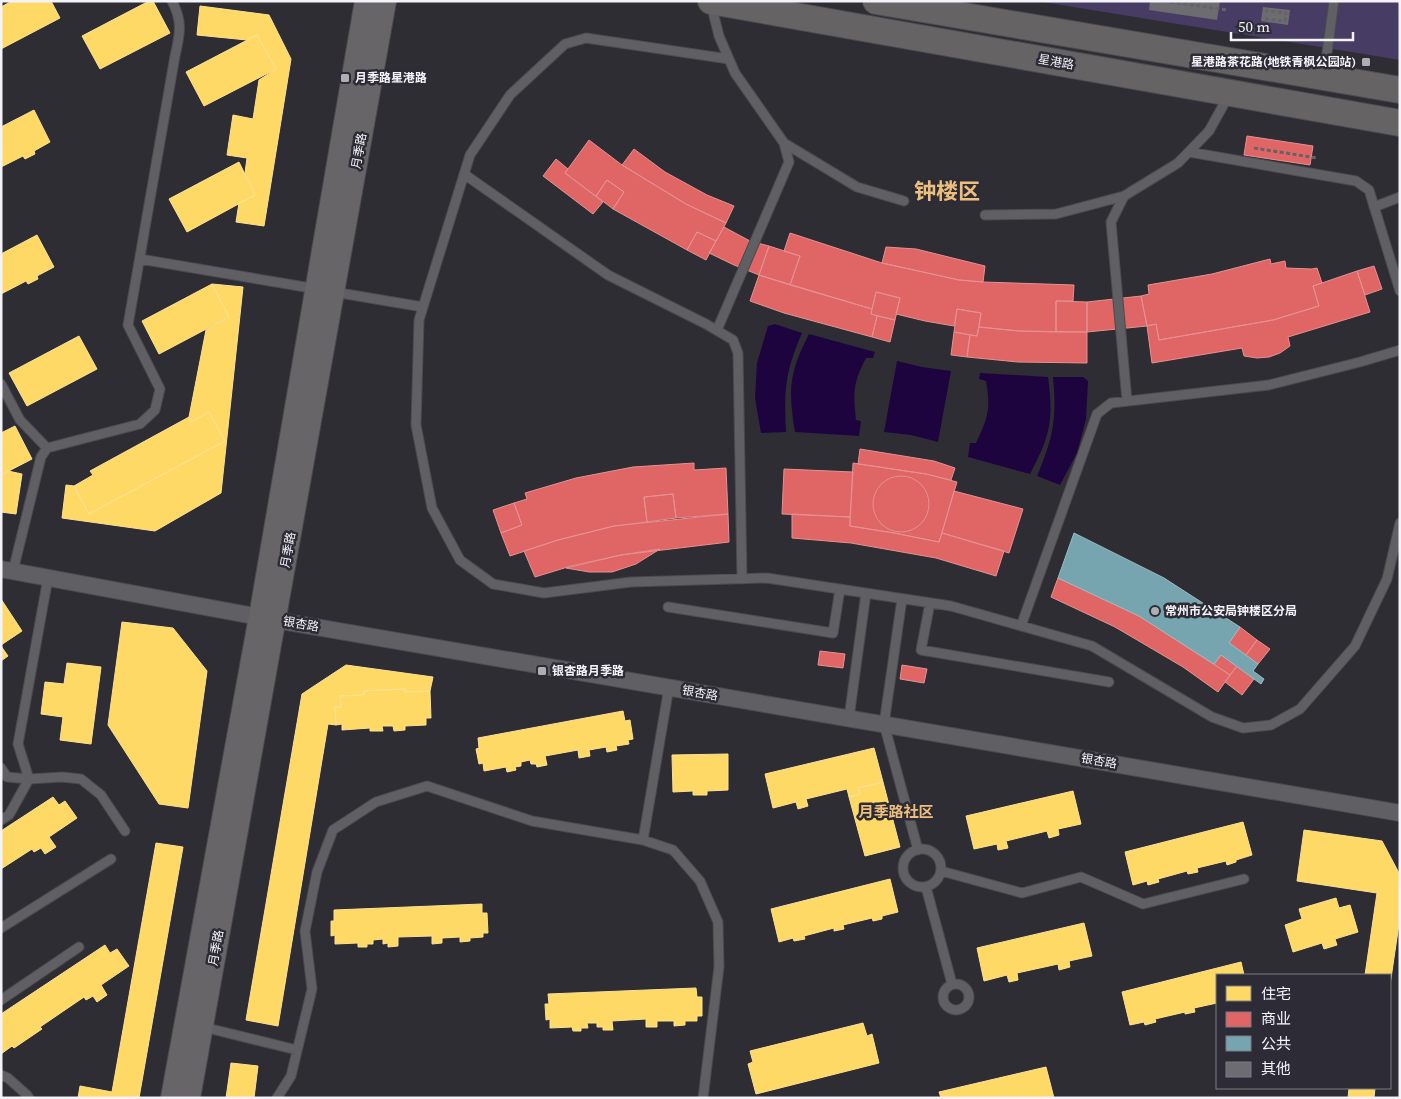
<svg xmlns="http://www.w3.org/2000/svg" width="1401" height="1099" font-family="'Source Serif 4','Noto Sans SC',serif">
<rect width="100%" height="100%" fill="#2e2d33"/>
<path fill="#473d64" d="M1037,1H1400V60Z"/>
<path fill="#1e043f" d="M775,324L802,333C785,372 784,391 786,432L761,433L755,398L757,363L768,326Z
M809,334L875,352L873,358H866C853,383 853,392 856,420L861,421L859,436L795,432C788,389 789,373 809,334Z
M897,361L922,367L951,371L938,442L911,435L884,432Z
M980,373L1048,377C1054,421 1050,436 1030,474L968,457L970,443H976C988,417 991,410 986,381L979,379Z
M1053,377H1083L1088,381L1086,419L1077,453L1060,485L1037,476C1053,438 1057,419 1053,377Z"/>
<path fill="#ffd966" stroke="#fce192" d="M12,1H51L60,18L1,49V7Z
M149,1H153L170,33L100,69L82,36Z
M200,6L269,15L291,59L264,226L236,222L239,203L255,195L245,173L247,158L227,155L233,115L253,119L259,80L276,69L257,35L247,40L197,35Z
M257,35L276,69L204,106L186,72Z
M34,110L50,142L34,151L35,154L25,159L23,156L1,167V127Z
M239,162L255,195L187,232L169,199Z
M37,235L54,267L37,276L38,279L28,284L26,281L1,294V254Z
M212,284L229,317L159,354L142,321Z
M212,284L243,287L221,493L155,531L62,518L66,485L74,486L89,514L225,441L209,412L191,422L189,417L206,330L229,317Z
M79,336L97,369L27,406L9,373Z
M209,412L225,441L89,514L74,486L93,475L90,471L189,417L191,422Z
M15,426L32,459L1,475V433Z
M8,471L22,474L16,514L1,512V475Z
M1,599L22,631L1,645Z
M122,622L173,628L207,671L188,808L159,804L108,725Z
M1,646L8,656L1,661Z
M67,663L101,667L91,744L60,740L63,717L41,714L45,682L64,684Z
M346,665L433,677L430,691L405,692V689L364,691V695L340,696L341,707H335L336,725L328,724L278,1026L246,1020L302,694Z
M405,689V692L430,691L431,718H426V725L405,726V730L394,731L393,726H382L383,731H370V728L342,730V724L336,725L335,707H341L340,696L364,695V691Z
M623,711L625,721L630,720L633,739L628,740L629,744L616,746L617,750L607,752L606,747L589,750L590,756L579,758L578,750L545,756L547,765L537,767L536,764H531L530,760L521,762V766L515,767L516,770L507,772L506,767L484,771L483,763L479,764L476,749L479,748L478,738Z
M874,748L883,782L858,788L860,794L849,797L847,789L806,799L808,806L798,809L796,802L773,808L765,774Z
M728,754V790L707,791V795H693V791L673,792L672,755Z
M883,782L900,847L865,856L849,797L860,794L858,788Z
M1073,791L1081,824L1058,829L1059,835L1049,838L1047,831L1006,841L1008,848L998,850L997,844L974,849L966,816Z
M53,797L59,805L65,801L77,818L49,837L56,847L45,854L41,848L34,852L32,849L1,869V831Z
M1243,822L1252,855L1236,860V862L1227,865L1226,861L1197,868L1198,872L1188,874L1187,871L1158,879L1159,882L1148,885L1147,881L1133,885L1125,852Z
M1304,830L1382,841L1400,875V917L1390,985V975H1365L1377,893L1297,881Z
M156,843L183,847L139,1098H78L80,1086L112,1092Z
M890,879L898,912L882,916V919L873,921L872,918L843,925L844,929L834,931V928L804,936L805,939L794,941L793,938L779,942L771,909Z
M1336,898L1339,908L1350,905L1358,932L1335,939L1337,945L1324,949L1322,943L1293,952L1285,925L1302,919L1299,909Z
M482,904V913H487L488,933H483V937L470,938V941L460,942V937L442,938V943L432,944V936L398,937V946L388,947V943L383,944V939L373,940V944H367V947H358V943L335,944V935L331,936V921H334V910Z
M1084,923L1092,956L1069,961L1070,967L1059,970L1058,964L1017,973L1018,980L1009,982L1007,975L984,981L977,948Z
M105,945L110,953L117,949L129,966L101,985L107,995L97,1002L93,996L86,1000L84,997L40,1027L42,1029L14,1048L12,1046L1,1054V1014Z
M1241,962L1244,975H1217V1003L1194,1008L1195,1012L1185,1014V1012L1155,1019L1156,1022L1145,1025L1144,1022L1130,1025L1122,992Z
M696,988L697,997H702V1016H697V1021H685V1025L674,1026V1021H657V1027H646V1019L612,1021L613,1030H603V1027H597V1023H587L588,1028H581V1031H573L572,1027L550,1028V1019L546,1020L545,1004H549L548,994Z
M863,1023L867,1036L872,1034L879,1063L756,1094L748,1064L753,1062L750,1051Z
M231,1063L258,1066L254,1098H226Z
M1046,1067L1054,1098H941L939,1092Z
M1349,1088H1375L1374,1098H1348Z"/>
<path fill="#e06666" stroke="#e69092" d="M1247,136L1313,146L1310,165L1244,155Z
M589,140L622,165L686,204L726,223L716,241L697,232L687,250L613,209L624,192L607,180L596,196L565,173Z
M634,149L665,172L707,195L734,206L726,223L686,204L622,165Z
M556,159L568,169L565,173L603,202L593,214L543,176Z
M607,180L624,192L613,209L596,196Z
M724,227L750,241L769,246L759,275L734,265L709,253Z
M697,232L716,241L706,260L687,250Z
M790,233L882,263L959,280L983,282L1074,285L1073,301H1056V332L1019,331L979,327L981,313L957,309L954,326L925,321L896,314L900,298L876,292L872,309L790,285L800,256L784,251Z
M769,246L800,256L790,285L759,275Z
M886,247L916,249L985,266L983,282L959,280L882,263Z
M1270,259L1271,264L1285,261L1286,268L1312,269L1317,268L1322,283L1313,286L1319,306L1273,320L1159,340L1156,324L1147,326L1141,296L1149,294L1148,285L1212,274Z
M1374,266L1382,289L1365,295L1357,271Z
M1357,271L1370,312L1288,337L1290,346L1280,353L1269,357L1257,358L1244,356L1242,348L1152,363L1147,326L1156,324L1159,340L1273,320L1319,306L1313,286Z
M759,275L872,309L871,314L877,316L872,337L784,313L750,301Z
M876,292L900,298L895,320L871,314Z
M1141,296L1147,326L1087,332V302Z
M1056,301L1087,302V332H1056Z
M957,309L981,313L977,336L954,332Z
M877,316L895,320L890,342L872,337Z
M979,327L1019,331L1087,332V363L1018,362L967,357L970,335L977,336Z
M954,332L970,335L967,357L951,355Z
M860,449L934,461L955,468L951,480L926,474L858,464Z
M694,463V470L726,468L728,514L676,518L673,494L644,497L647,522L614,526L558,540L510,556L501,533L522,525L514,503L527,499L525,493L576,478L633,467Z
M853,463L926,474L957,482L939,542L894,533L850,526Z
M784,469L853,472L850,517L782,514Z
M873 504a28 28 0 1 1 56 0a28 28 0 1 1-56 0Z
M954,491L1023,509L1009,553L942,533Z
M673,494L676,518L647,522L644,497Z
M514,503L522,525L501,533L493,510Z
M728,514L729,542L621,555L571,566L535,577L524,551L558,540L614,526Z
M792,514L850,517V526L894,533L939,542L942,533L1004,551L996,576L936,558L851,543L792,538Z
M660,549L636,564L612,572H589L566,568L621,555Z
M1058,578L1139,616L1230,675L1218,692L1183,667L1115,627L1051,597Z
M1240,627L1257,640L1246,655L1229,643Z
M1257,640L1270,649L1258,664L1246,655Z
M820,651L845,654L843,668L818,665Z
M1221,655L1237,666L1230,675L1214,664Z
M902,665L927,669L924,683L900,679Z
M1237,666L1254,679L1242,695L1225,682Z"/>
<path fill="#76a5af" stroke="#9cbcc5" d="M1074,533L1164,578L1240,627L1229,643L1258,664L1253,671L1264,679L1261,684L1221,655L1214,664L1139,616L1058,578Z"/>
<path fill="#6d6c71" d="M1150,1H1220L1217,20L1149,10Z
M1263,7L1290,10L1288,25L1261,21Z"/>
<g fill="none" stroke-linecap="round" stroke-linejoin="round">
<g stroke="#4b4a4f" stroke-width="11">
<path id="lane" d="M711,4L719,36L735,73L784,143L857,187L904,201
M729,59L586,38L565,44L510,95L470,155L419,320L416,425L432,508L460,560L493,584L544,593L631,582L767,578L951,606L1092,646L1212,717L1243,728L1271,725L1300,709L1355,646L1387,579L1400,523
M1324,75L1334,1
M1189,152L1356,181L1369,190L1400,291
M464,174L608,275L706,324L733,340L738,353L742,579
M1124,196L1111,222L1127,401
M1374,207L1400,197
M985,215L1056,214L1124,196L1178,163L1209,131L1229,95
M140,259L317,289
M334,292L423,307
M717,330L789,162L784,143
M1,384L20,420L47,448
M13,571L41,457L47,448L140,424L155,410L160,389L128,325L175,56C180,34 183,22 172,1
M902,599L884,724L918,850
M930,603L921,650L1109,682
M668,607L833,633L840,589
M1021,626L1097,414L1111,403L1269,385L1360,362L1400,350
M849,718L866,593
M1,768L7,777L29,779L62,777L81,779L101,795L125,831
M1,820L9,815L29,779L18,744L48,578
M643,840L669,687
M903 868a19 19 0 1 1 38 0a19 19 0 1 1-38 0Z
M941,871L1022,893L1081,877L1143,904L1244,879
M926,887L952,984
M1,928L111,859
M943 997a13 13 0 1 1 26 0a13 13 0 1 1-26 0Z
M1,1000L79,947
M203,1027L297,1050
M1,1075L8,1078L27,1095L29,1098
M277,1098L291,1076L312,989L305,931L317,872L333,830L376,802L427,786L532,821L643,840L673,850L700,881L718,922L719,967L703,1098"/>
</g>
<g stroke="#4b4a4f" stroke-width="18">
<path id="street" d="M1,569L275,620L1400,813"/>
</g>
<g stroke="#4b4a4f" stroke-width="24">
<path id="secondary" d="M172,1098L260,617L366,1
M189,1098L385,1"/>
</g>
<g stroke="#4b4a4f" stroke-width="28">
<path id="primary" d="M711,1L1400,123
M876,1L1400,90"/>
</g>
<path stroke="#646367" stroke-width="3" stroke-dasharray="4 2.5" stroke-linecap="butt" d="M1164,1L1228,10
M1265,19L1285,21L1286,13L1265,11
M1254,148L1317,158"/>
<use href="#lane" stroke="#605f63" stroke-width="9"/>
<use href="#street" stroke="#605f63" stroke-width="16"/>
<use href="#secondary" stroke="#676567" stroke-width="22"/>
<use href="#primary" stroke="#656363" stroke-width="26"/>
</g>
<g fill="#afaeb4" stroke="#2d2b35" stroke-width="2">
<rect x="1361" y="57" width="10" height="10" rx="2.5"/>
<rect x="340" y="73" width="10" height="10" rx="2.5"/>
<circle cx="1155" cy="611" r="5"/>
<rect x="537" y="666" width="10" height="10" rx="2.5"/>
</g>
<g text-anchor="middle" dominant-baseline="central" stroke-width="5" stroke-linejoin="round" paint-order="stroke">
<g font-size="12" fill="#f4f3f9" stroke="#2d2b35">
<text transform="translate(1056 62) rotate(10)">星港路</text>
<text transform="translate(359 151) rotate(-80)">月季路</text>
<text transform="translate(288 550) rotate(-80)">月季路</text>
<text transform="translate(301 624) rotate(10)">银杏路</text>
<text transform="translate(700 693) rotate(10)">银杏路</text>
<text transform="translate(1099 761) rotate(10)">银杏路</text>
<text transform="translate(216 948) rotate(-80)">月季路</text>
</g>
<g font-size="12" font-weight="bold" fill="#f4f3f9" stroke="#2d2b35" text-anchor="start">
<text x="1356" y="62" text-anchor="end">星港路茶花路(地铁青枫公园站)</text>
<text x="355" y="78">月季路星港路</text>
<text x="1165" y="611">常州市公安局钟楼区分局</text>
<text x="552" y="671">银杏路月季路</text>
</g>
<g font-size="15" font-weight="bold" fill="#edbf7c" stroke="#2d2b35">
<text x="896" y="811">月季路社区</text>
</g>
<g font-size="22" font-weight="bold" fill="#edbf7c" stroke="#2d2b35">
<text x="947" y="191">钟楼区</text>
</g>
</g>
<rect width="1401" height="1099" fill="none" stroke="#f4f3f9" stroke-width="5"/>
<rect x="1216" y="974" width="175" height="115" fill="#2d2b35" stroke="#7d7b83"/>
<rect x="1226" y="986" width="25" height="15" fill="#ffd966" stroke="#7d7b83"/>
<text x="1261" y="999" font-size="15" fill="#f4f3f9">住宅</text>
<rect x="1226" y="1012" width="25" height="15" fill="#e06666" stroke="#7d7b83"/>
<text x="1261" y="1024" font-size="15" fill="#f4f3f9">商业</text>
<rect x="1226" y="1036" width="25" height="15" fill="#76a5af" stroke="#7d7b83"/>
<text x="1261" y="1049" font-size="15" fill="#f4f3f9">公共</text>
<rect x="1226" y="1062" width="25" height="15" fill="#6d6c71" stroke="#7d7b83"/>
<text x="1261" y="1074" font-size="15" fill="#f4f3f9">其他</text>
<path d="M1231 32v8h122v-8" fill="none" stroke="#f4f3f9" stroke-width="2.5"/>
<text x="1238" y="32" font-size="15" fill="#f4f3f9" stroke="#2d2b35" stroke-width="4" paint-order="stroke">50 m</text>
</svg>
